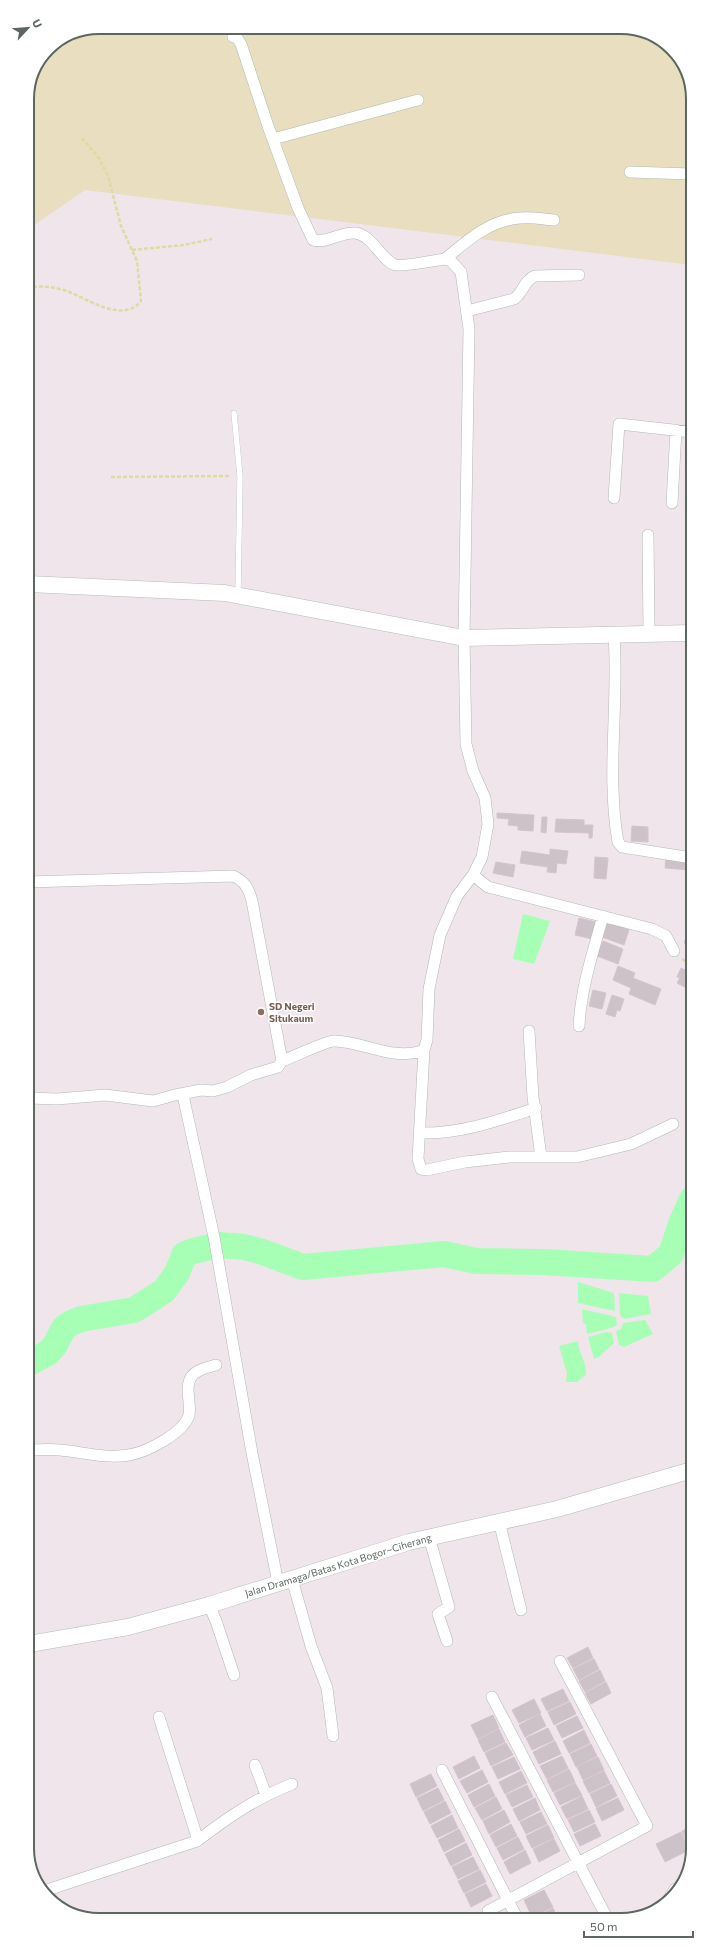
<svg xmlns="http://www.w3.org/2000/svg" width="720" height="1947" font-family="Commissioner,sans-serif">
<rect width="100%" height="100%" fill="#f0e5eb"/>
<path fill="#e9dec0" d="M99,27H626L665,42L690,80L691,265L85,190L27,230V95L48,48L72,32Z"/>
<path fill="#a7ffb5" d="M523,914L550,921L534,964L513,959Z
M578,1282L614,1293L615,1311L578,1303Z
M619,1293L648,1296L651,1314L624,1319L620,1315Z
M582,1309L616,1317L617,1325C612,1329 596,1331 587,1334L586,1324L583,1323Z
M645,1320L653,1334L624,1347L619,1345L616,1331L621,1329L623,1323Z
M607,1332L612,1333L614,1343L599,1357L594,1359L588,1337Z
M578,1341C578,1353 588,1364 586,1375L577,1382H566L567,1373L559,1346Z"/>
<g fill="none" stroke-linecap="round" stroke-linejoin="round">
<path stroke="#a7ffb5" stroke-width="26" d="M29,1363L48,1353L55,1345L64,1328L71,1323L81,1319L134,1310L164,1291L177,1273L184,1255L193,1251L220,1245L244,1247L260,1251L303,1267L444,1254L476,1261L544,1262L653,1269L671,1254L681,1224L692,1199"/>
</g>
<path fill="#ccc2c8" stroke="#d6c3ce" d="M497,813L534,815L533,831L518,830V826L508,825L509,819L497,818Z
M542,817H547L546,833L541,832Z
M556,819L584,820V825H593L592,838H589V833L555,832Z
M632,826L648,827V842L631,841Z
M550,849L568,851L566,864L557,863L556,873L547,872L548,867L520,863L522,851L550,855Z
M666,856L690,859L689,870L665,868Z
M595,857L608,858L606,879L594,878Z
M496,862L515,865L513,877L493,873Z
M579,918L596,922L592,939L575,935Z
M607,922L629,930L624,945L602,937Z
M692,923V946L684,943Z
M603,941L623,949L618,964L597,956Z
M688,964L692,966V991L677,983L680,978L677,977L681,968L685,970Z
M618,966L635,973L633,978L661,989L655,1005L629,994L631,988L613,980Z
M593,990L606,993L602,1009L589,1006Z
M612,995L624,999L620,1011L617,1010L615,1017L606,1014Z
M588,1647L593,1658L573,1668L567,1658Z
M594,1659L599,1669L579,1680L573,1669Z
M600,1670L605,1681L585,1692L579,1681Z
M606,1682L611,1693L591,1704L585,1693Z
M563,1689L569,1701L547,1711L541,1699Z
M534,1699L541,1713L519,1723L512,1710Z
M570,1702L576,1714L554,1725L548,1712Z
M540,1714L546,1726L525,1737L519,1725Z
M493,1715L499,1728L478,1739L471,1725Z
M577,1716L583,1728L562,1738L556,1726Z
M548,1728L554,1740L532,1750L526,1738Z
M499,1729L505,1742L484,1752L478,1740Z
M584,1730L590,1743L569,1753L563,1741Z
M555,1741L561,1754L539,1764L533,1752Z
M506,1743L513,1755L491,1766L485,1753Z
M591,1744L597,1756L576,1767L570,1754Z
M474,1756L480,1768L459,1779L453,1767Z
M562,1756L568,1768L547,1779L540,1766Z
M514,1757L520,1769L498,1779L492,1767Z
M598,1757L604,1770L583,1780L577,1767Z
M569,1769L575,1782L553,1792L547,1780Z
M482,1770L488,1782L467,1793L460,1781Z
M521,1771L527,1783L505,1794L499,1782Z
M604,1771L610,1783L589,1793L583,1781Z
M431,1774L437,1786L416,1797L410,1784Z
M575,1783L582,1795L560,1805L554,1793Z
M489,1784L495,1796L474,1807L468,1795Z
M611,1784L617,1796L596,1807L590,1794Z
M527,1785L533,1797L512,1807L506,1795Z
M438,1788L444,1800L423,1811L417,1798Z
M582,1796L588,1809L567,1819L561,1807Z
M496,1797L502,1809L482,1820L475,1808Z
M535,1798L540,1810L519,1821L513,1809Z
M618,1798L624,1810L602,1821L596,1808Z
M445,1801L451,1813L430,1824L424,1812Z
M504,1810L510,1822L489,1834L483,1821Z
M589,1810L595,1822L574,1832L568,1820Z
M541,1812L547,1824L526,1834L520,1822Z
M452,1815L458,1828L437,1838L431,1826Z
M511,1824L517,1836L496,1847L490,1835Z
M595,1824L601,1836L580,1846L574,1834Z
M548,1825L554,1838L532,1848L526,1836Z
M693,1826V1848L690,1849L682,1831Z
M459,1829L465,1841L444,1852L438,1840Z
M681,1832L689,1850L665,1862L656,1844Z
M518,1837L524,1849L503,1860L497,1848Z
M554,1839L560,1851L539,1862L533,1849Z
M466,1843L472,1855L451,1866L445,1854Z
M525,1850L531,1863L510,1874L504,1862Z
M473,1857L479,1869L458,1879L452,1867Z
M480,1870L486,1882L464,1893L458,1881Z
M486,1884L492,1896L471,1907L465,1894Z
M544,1890L553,1907L532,1917L524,1900Z
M553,1908L558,1918H534Z"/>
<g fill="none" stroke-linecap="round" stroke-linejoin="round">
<g stroke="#b1b9b4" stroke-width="6">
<path id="lane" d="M234,413L240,476L238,594"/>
</g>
<g stroke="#b1b9b4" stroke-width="12">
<path id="street" d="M273,139L418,100
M630,172L691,174
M445,259C467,241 489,220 520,218C531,217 543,219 554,220
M467,311L514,299C523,293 524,280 535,276L579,275
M614,498L619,424L691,432
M672,503L676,430
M648,535L649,633
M614,635C619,704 606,774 618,842L622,847L692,858
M473,875L488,887L652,929L666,936L674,951
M28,882L233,876C245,881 249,889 252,901L282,1061
M579,1026C581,988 593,952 603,916
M529,1031L533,1097L541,1157
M424,1050L418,1159L421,1169L427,1170L465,1162L509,1157H577L631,1144L673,1124
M183,1095L214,1237L252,1453L278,1583
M28,1098L57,1099L105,1095L153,1101L175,1095L201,1090L213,1091L227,1087L251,1075L278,1067L282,1061C293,1057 326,1041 334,1041C363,1041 394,1062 424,1050L427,1040L429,989L440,935L457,896L473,875L482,857L488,824L485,798L473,771L466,744L464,638L469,329L461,272L451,261L445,259C436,260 401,267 396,265C381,261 373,235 355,233C340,232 326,244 313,240L298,208L268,126L241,44L237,38L233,37
M420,1133C460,1134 497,1121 536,1108
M29,1450C39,1450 50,1449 60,1450C83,1452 105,1459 129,1455C147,1452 184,1433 189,1415C191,1404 186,1391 189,1382C192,1370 206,1368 216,1365
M499,1521L521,1610
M429,1537L449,1607L438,1614L447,1641
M292,1579L311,1646L327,1688L333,1736
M209,1605L216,1621L234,1675
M492,1697L606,1916
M255,1765L266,1795
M442,1770L517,1918
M197,1841C227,1818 256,1798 292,1784
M44,1891L197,1841V1837L159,1717
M670,1897L675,1889L680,1887
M491,1918L488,1911L647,1826L560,1661"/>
</g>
<g stroke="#b2bbb5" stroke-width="17">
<path id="secondary" d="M28,584L225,593L464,638L691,633
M29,1644L128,1627L209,1605L409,1542L557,1509L692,1470"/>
</g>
<path stroke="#dcdba2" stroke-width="2.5" stroke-dasharray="4 2" stroke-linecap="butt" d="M132,250L184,245L212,239
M27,288C41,285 54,287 67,291C88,299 123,324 141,301L137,261L121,226L108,176L99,158L81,137
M111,477L230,476
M682,959L692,965"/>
<use href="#lane" stroke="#fff" stroke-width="5.5"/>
<use href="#street" stroke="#fff" stroke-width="11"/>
<use href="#secondary" stroke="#fff" stroke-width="16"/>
</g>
<circle fill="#8d6e63" stroke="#fff" stroke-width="1.5" cx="261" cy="1012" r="4"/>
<g text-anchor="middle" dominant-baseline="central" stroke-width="3" stroke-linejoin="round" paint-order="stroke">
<g font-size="10" font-weight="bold" fill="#785e54" stroke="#fff" text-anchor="start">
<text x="269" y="1006">SD Negeri<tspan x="269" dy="12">Situkaum</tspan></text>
</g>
<g font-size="10" fill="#5d6760" stroke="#fff">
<text transform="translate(338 1565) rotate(-17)">Jalan Dramaga/Batas Kota Bogor–Ciherang</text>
</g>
</g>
<path d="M0 0H720V1947H0ZM99 34H621A65 65 0 0 1 686 99V1848A65 65 0 0 1 621 1913H99A65 65 0 0 1 34 1848V99A65 65 0 0 1 99 34Z" fill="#fff" fill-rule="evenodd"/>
<path fill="none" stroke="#5d6760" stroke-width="2" d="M99 34H621A65 65 0 0 1 686 99V1848A65 65 0 0 1 621 1913H99A65 65 0 0 1 34 1848V99A65 65 0 0 1 99 34Z"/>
<g transform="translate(28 28) rotate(64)" stroke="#ffffff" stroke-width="3" paint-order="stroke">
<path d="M0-3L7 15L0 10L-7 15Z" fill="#5d6760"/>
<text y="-6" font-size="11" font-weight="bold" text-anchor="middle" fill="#5d6760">U</text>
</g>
<path d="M584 1931v6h109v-6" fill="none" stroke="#5d6760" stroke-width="2"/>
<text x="590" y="1931" font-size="12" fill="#5d6760" stroke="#ffffff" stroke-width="3" paint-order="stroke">50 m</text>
</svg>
